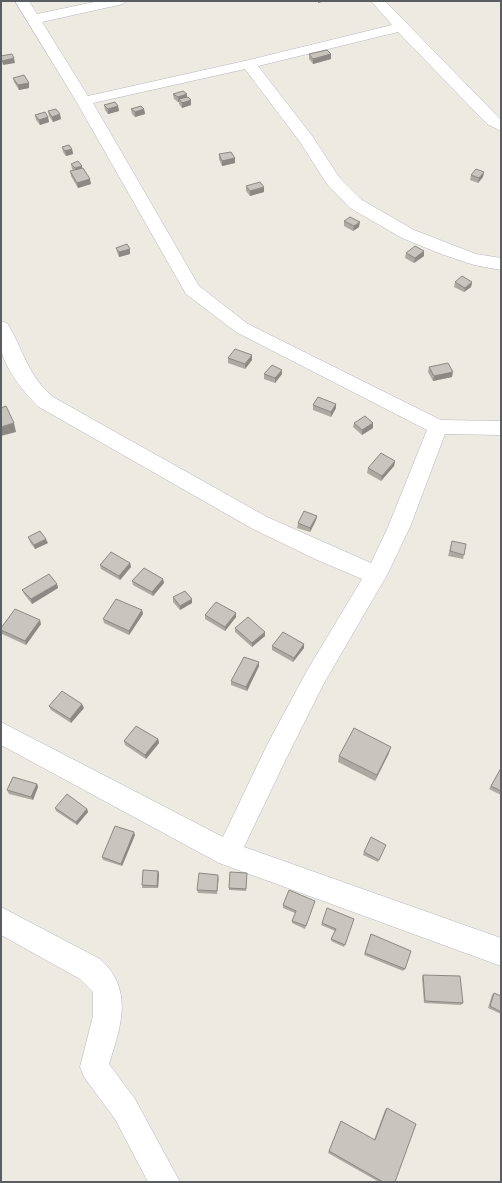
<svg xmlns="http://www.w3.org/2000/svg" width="502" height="1183" font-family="'Archivo Narrow',sans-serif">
<rect width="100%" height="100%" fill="#edeae1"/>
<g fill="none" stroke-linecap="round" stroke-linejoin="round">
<g stroke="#b4b7bc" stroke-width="1">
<path id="minor" d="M15,1H29L37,14L99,1H125L123,4L42,22L88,96L249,60L392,25L371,1H385L501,120V131L487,124L398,32L258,66L313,137L339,177L362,200L414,230L476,254L501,258V270L474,265L441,254L402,238L350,208L327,184L300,142L245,69L93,103L199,286L248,324L441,420L501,421V435L445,434L410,527L387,575L324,683L286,759L244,847L501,938V966L219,863L1,745V722L223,837L268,743L308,669L362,579L315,559L253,529L39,407C25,394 5,369 1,349C0,341 1,330 1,321L7,323C24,350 27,375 53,397L267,517L371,563L388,527L427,430L236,332L186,294L76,101Z
M1,907L100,959C134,989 121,1026 109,1064L135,1099L180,1182H148L115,1119L84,1077L80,1067L93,1016V992L80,979L1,935Z"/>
</g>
<use href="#minor" fill="#fff" fill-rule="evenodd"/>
</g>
<path fill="#aca9a3" d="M309,54H331V59L313,64L309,59Z
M13,78L29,88L19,90L14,82Z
M173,94H187V97L191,100V105L182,108L179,104V102H178L174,99Z
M104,105L118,106L119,111L108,114L105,110Z
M131,109H144L145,114L135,117L132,114Z
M48,111L61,119L53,122L49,116Z
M35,115L48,117L49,122L40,125L36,120Z
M62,147L72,149L73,154L66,156L63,152Z
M219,154L235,158V163L222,166L219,159Z
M71,164L82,166V168L91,184L78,188L71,176L70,171H74L72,169Z
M484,172L483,177L478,183L470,180L471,175Z
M246,186L264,192L250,196L246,191Z
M344,221L359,227L353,231L344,226Z
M116,248L130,249V254L119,257L117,252Z
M406,253L424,256L414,263L405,258Z
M455,282H472L471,287L464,292L454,287Z
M228,358L252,360L245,369L228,363Z
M429,367L452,377L433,381L428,372Z
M264,374H282L275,383L264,379Z
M336,404V408L331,417L313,410V405Z
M354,423H373V428L362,435L353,427Z
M395,461L394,466L381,481L367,473L368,468Z
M317,516L316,520L310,532L297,528L298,523Z
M28,537L48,543L35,549L30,542Z
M452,541L464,555L463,559L448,556Z
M130,563L131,567L120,580L101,569L100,565Z
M163,579L164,583L153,596L133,585L132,581Z
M57,584L58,588L32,604L24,594L22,590Z
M173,597L192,603L180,610L173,602Z
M142,610L143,614L129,635L104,623L103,619Z
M205,615L236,617L225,631L205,619Z
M41,624L26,645L2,634L1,632V628Z
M235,628L265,632V636L252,647L235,632Z
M304,644V648L293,662L272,650V646Z
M259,666L247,691L231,685V681Z
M49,706L84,708L71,723L51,710Z
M158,739L159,743L146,759L125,745L124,741Z
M389,753L375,781L338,762L339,756Z
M501,768V795L489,789Z
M37,784L38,787L33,800L9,794L7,790Z
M55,808L87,809L88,812L77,825L56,811Z
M135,835L122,866L103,860L102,857Z
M386,845L378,862L363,855L364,852Z
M158,871L159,874L158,888H142V885Z
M247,873L246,891L229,890V888Z
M219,877L217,894L198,893L197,890Z
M315,901L305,929L292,923L295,913L283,908V905Z
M354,919L344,947L331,941L335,931L321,925L322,923Z
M371,934L405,969L403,971L364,955Z
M423,975L463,1003L461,1005L424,1003L422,978Z
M494,993L501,996V1014L488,1008L492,995Z
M387,1108L395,1182H379L328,1153L340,1123L341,1121L374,1140L385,1110Z"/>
<path fill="#8c8985" d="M318,1H326L318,3Z
M331,54V59L313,64V59Z
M14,58L15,63L3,65L2,61Z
M29,83V88L19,90L18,85Z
M187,94V99H179V102H178V97Z
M191,100V105L182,108V103Z
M118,106L119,111L108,114V109Z
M144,109L145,114L135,117V112Z
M60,114L61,119L53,122L52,117Z
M48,117L49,122L40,125L39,120Z
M72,149L73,154L66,156L65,151Z
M235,158V163L222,166V161Z
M82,166V171L76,173L75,168Z
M484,172L483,177L478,183L479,178Z
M90,179L91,184L78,188L77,183Z
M264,187V192L250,196V191Z
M360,222L359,227L353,231L354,226Z
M130,249V254L119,257V252Z
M424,251V256L414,263L415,258Z
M472,282L471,287L464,292L465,288Z
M252,355V360L245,369V364Z
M282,370V374L275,383V378Z
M453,372L452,377L433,381L434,376Z
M336,404V408L331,417V412Z
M14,423L16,432L1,436V427Z
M373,423V428L362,435V430Z
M395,461L394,466L381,481L382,476Z
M317,516L316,520L310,532V528Z
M46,539L48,543L35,549L34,545Z
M130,563L131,567L120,580L119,576Z
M163,579L164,583L153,596L152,592Z
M57,584L58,588L32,604L31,599Z
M192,599V603L180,610V606Z
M142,610L143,614L129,635V631Z
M236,613V617L225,631V627Z
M40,620L41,624L26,645L25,641Z
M265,632V636L252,647V643Z
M304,644V648L293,662L294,658Z
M259,662V666L247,691L246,687Z
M82,704L84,708L71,723L70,719Z
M158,739L159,743L146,759L145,755Z
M391,747L389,753L375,781L377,775Z
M37,784L38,787L33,800L31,797Z
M87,809L88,812L77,825L76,822Z
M134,832L135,835L122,866L121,864Z
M158,871L159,874L158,888L157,886Z"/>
<path fill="#c8c4be" stroke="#8c8985" d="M327,50L331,54L313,59L309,54Z
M12,54L14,58L2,61L1,59V56Z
M24,75L29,83L18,85L13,78Z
M183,91L187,94L178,97L173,94Z
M188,97L191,100L182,103L179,99Z
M115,102L118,106L108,109L104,105Z
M141,106L144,109L135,112L131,109Z
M56,109L60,114L52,117L48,111Z
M45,112L48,117L39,120L35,115Z
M69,145L72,149L65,151L62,147Z
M231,152L235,158L222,161L219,154Z
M78,161L82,166L75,168L71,164Z
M83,168L90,179L77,183L70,171Z
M476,169L484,172L479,178L471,175Z
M260,182L264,187L250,191L246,186Z
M350,217L360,222L354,226L344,221Z
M127,244L130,249L119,252L116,248Z
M415,246L424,251L415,258L406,253Z
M462,276L472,282L465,288L455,282Z
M235,349L252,355L245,364L228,358Z
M448,363L453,372L434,376L429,367Z
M272,365L282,370L275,378L264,374Z
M318,397L336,404L331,412L313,405Z
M6,406L14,423L1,427V408Z
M365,416L373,423L362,430L354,423Z
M381,453L395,461L382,476L368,468Z
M304,511L317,516L310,528L298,523Z
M40,531L46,539L34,545L28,537Z
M452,541L466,544L464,555L450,551Z
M111,552L130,563L119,576L100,565Z
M144,568L163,579L152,592L132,581Z
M49,574L57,584L31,599L22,590Z
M185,591L192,599L180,606L173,597Z
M116,599L142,610L129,631L103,619Z
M216,602L236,613L225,627L205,615Z
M15,609L40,620L25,641L1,630V628Z
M248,617L265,632L252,643L235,628Z
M283,632L304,644L294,658L272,646Z
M244,657L259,662L246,687L231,681Z
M62,691L82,704L70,719L49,706Z
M136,726L158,739L145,755L124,741Z
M354,728L391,747L377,775L339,756Z
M501,768V791L491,786Z
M13,777L37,784L31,797L7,790Z
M67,794L87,809L76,822L55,808Z
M115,826L134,832L121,864L102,857Z
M371,837L386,845L379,860L364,852Z
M143,870L158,871L157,886L142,885Z
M230,872L247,873L246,889L229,888Z
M199,873L218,875L217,891L197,890Z
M289,890L315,901L306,926L292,921L296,911L283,905Z
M327,908L354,919L345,945L331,939L336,929L322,923Z
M371,934L411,951L405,969L365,953Z
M423,975L460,976L463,1003L425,1001Z
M494,993L501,996V1012L490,1006Z
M387,1108L416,1124L395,1182H383L329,1151L341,1121L375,1140Z"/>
<rect width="502" height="1183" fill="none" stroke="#5a5d62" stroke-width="4"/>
</svg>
